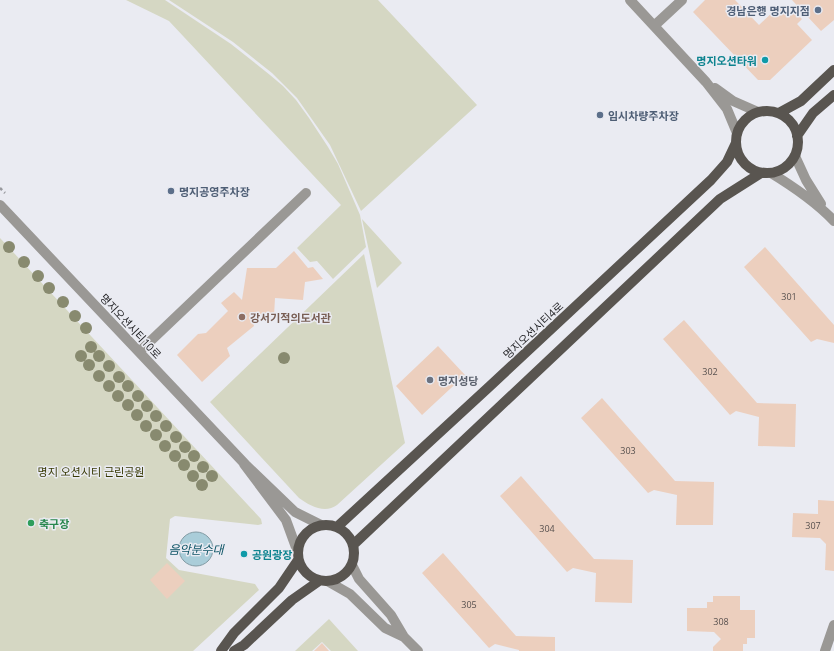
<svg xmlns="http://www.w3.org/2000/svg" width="834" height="651" font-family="'Open Sans','Noto Sans KR',sans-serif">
<rect width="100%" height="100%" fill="#eaebf2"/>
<path fill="#d5d7c3" d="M126,0H165L231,44L270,75L283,86L296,100L309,118L328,147L338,164L360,215L366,247L333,279L317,261L310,262L297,248L341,205L169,21Z
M169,0H378L477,105L361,211L330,145L297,98L272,73L233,42Z
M362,219L402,263L377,288Z
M0,238L261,519L262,524L258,525L175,516L170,519L166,558L179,570L255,584L259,590L193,651H0Z
M364,254L405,443L337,505C325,514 310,506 299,498L210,402Z
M329,619L358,651H331L322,642L312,651H295Z"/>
<path fill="#aacdd9" stroke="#839ba4" d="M179 549a17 17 0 1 1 34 0a17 17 0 1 1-34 0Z"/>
<path fill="#eccfbe" d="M705,0H735L759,25L779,6L788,15L793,10L802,19L797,24L812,40L770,80H758L693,12Z
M792,0H834V20L821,31Z
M765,247L834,325V343L817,339L811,342L744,267Z
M294,251L308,268L313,267L323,279L305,282L303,300L275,298L274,316L252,318L254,326L227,348L230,356L202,382L177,355L198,334L206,333L228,311L221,303L234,292L242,300L247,268H276Z
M684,320L757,403L796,404L795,447L758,446L759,417L736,411L730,415L663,339Z
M438,346L465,375L422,415L396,386Z
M602,398L675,481L714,482L713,525H676L677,495L654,490L648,493L581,418Z
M521,476L594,559L633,560L632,603L595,602L596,573L573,568L567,572L500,496Z
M818,500L834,501V571L825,570L826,544L820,538L792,537L793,513L818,514Z
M443,553L516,636L555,637V651H519V650L495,644L489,648L422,573Z
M167,563L185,581L167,599L150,580Z
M713,596H740V610H755V638H747V644H743V651H713V647L721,639L714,632L687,631V608H707V602H713Z
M322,643L329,651H314Z"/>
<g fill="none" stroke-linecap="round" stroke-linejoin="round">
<path stroke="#98999e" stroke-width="2.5" stroke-dasharray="3 3" stroke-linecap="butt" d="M0,188L5,193"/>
<path stroke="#9a9895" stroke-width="10" d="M630,0L706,82L727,109L737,133
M654,26L682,0
M715,88L733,101L758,112
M795,156L806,180L821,204
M771,173C794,187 815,201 834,221
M0,205L245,464
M139,352L306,193
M297,550L286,520L244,464H245L295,512L321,525
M329,582L350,594L385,628L404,637L391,615L359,579L352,565
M404,637L418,651
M825,651L834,625"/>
<path stroke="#595550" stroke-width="10" d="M736 142a31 31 0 1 1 62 0a31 31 0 1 1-62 0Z
M779,113L801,101L834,70
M797,136L813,113L834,95
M298 553a28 28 0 1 1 56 0a28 28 0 1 1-56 0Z
M337,527L490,386L711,180L727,162L736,143
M353,545L720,199L761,173
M221,651L234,633L279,588L298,560
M234,651L244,645L292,600L319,581"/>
</g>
<g fill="#888a6f">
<circle cx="9" cy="247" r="6"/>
<circle cx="24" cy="262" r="6"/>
<circle cx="38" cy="276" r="6"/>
<circle cx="49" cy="288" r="6"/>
<circle cx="63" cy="302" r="6"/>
<circle cx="75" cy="316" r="6"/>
<circle cx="86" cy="328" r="6"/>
<circle cx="91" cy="347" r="6"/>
<circle cx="81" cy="356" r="6"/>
<circle cx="99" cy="356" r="6"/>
<circle cx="284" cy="358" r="6"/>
<circle cx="89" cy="365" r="6"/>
<circle cx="109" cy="366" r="6"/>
<circle cx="99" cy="376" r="6"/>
<circle cx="119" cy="377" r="6"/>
<circle cx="109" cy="386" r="6"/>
<circle cx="128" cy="386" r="6"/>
<circle cx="118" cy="396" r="6"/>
<circle cx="138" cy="396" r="6"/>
<circle cx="128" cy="405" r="6"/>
<circle cx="147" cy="406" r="6"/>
<circle cx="137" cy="415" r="6"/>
<circle cx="156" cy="416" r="6"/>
<circle cx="146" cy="426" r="6"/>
<circle cx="166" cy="426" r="6"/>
<circle cx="156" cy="435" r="6"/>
<circle cx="176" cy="437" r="6"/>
<circle cx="165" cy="446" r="6"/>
<circle cx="185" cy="447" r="6"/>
<circle cx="175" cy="456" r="6"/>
<circle cx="194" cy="456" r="6"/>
<circle cx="184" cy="465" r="6"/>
<circle cx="203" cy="467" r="6"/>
<circle cx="193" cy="476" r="6"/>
<circle cx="212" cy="476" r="6"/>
<circle cx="202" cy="485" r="6"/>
</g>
<g fill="#5c6f8a" stroke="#eaebf2" stroke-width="1.5">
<circle cx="818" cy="10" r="4"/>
<circle cx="600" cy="115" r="4"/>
<circle cx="171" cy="191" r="4"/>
</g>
<g fill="#0f9aa8" stroke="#eaebf2" stroke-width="1.5">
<circle cx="765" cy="60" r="4"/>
<circle cx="244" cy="554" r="4"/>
</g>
<circle fill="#8d6e63" stroke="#eaebf2" stroke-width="1.5" cx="242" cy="317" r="4"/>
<circle fill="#6b7280" stroke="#eaebf2" stroke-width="1.5" cx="430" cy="380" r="4"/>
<circle fill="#2e9e5b" stroke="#eaebf2" stroke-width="1.5" cx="31" cy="523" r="4"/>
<g text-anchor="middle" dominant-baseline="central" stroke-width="3" stroke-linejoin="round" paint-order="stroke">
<g font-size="9" fill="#58514f">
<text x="789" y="296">301</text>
<text x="710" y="371">302</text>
<text x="628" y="450">303</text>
<text x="813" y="525">307</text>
<text x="547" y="528">304</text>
<text x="469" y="604">305</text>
<text x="721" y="621">308</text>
</g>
<g font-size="11" font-weight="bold" fill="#4e5e75" stroke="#eaebf2" text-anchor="start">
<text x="810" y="10" text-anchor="end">경남은행 명지지점</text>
<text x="608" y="115">임시차량주차장</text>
<text x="179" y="191">명지공영주차장</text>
</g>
<g font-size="11" font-weight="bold" fill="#0d838f" stroke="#eaebf2" text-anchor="end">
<text x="757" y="60">명지오션타워</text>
<text x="252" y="554" text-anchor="start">공원광장</text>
</g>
<g font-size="11" font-weight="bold" fill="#785e54" stroke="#eaebf2" text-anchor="start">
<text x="250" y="317">강서기적의도서관</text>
</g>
<g font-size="11" fill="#27272a" stroke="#eaebf2">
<text transform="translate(131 326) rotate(47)">명지오션시티10로</text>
<text transform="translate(533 330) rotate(-43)">명지오션시티4로</text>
</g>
<g font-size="11" font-weight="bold" fill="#5b616d" stroke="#eaebf2" text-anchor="start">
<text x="438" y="380">명지성당</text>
</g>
<g font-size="11" fill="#383a04" stroke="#eaebf2">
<text x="91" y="471">명지 오션시티 근린공원</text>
</g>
<g font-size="11" font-weight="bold" fill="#27864d" stroke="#eaebf2" text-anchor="start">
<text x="39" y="523">축구장</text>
</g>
<g font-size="12" font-style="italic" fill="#0c5365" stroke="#eaebf2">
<text x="196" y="549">음악분수대</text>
</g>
</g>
</svg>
